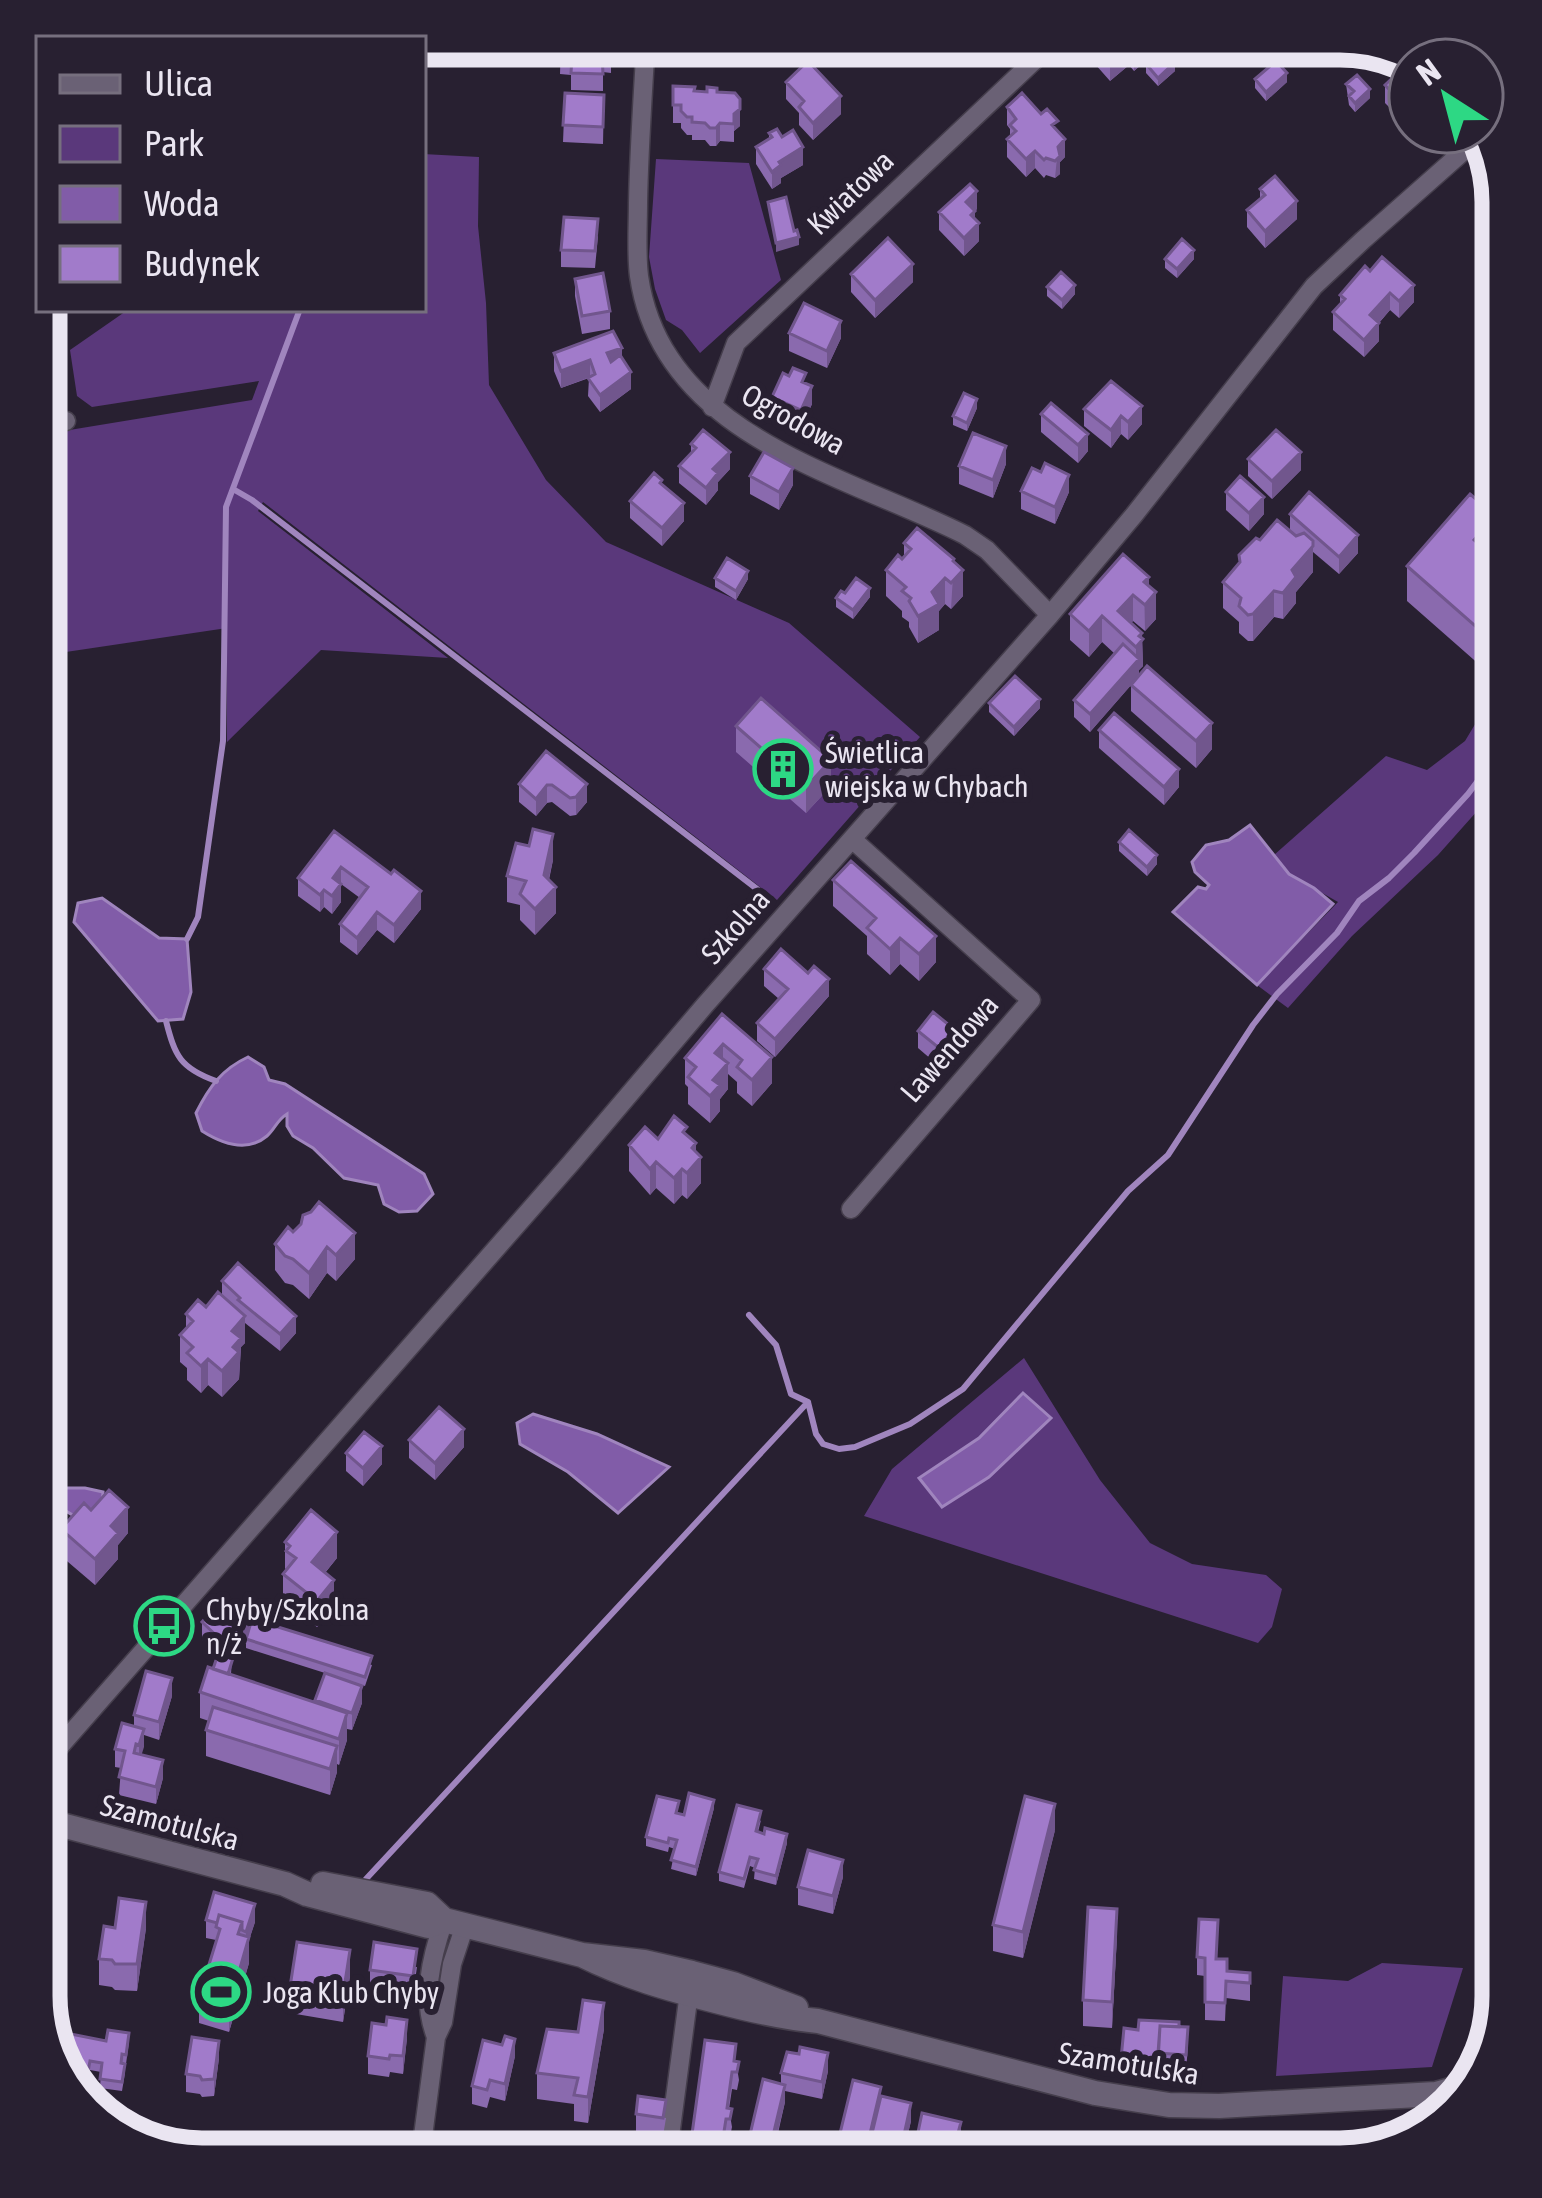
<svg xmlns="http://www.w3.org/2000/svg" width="1542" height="2198" font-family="'Asap Condensed',sans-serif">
<rect width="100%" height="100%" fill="#282031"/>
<path fill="#5a387b" d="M423,154L479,157L478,226L486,303L489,385L546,480L606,542L789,623L920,737L777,900L263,502L258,511L448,658L321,650L227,742V628L39,656V435L252,400L259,381L92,407L77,396L70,350L129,309H423Z
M656,159L749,163L781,280L700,353L682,330L666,320L655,289L649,257Z
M1503,695V782L1438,855L1352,936L1288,1008L1257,985L1338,902L1289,874L1274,855L1386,756L1427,770L1465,741L1486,706Z
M1024,1358L1100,1480L1150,1543L1192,1564L1266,1575L1282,1589L1272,1627L1258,1643L864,1516L892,1469Z
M1382,1963L1463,1968L1432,2067L1276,2076L1283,1976L1348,1981Z"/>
<path fill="#815ca8" stroke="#a085be" stroke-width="3" d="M1250,825L1289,874L1314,888L1333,904L1257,985L1173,912L1198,887L1206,889L1209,885L1195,872L1192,862L1206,845L1229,840Z
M102,898L159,938L187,939L191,992L183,1019L158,1021L74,922L78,903Z
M248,1057L264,1067L269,1080L285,1084L424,1174L433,1194L417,1211L399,1212L384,1204L378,1185L344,1178L313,1148L293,1136L287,1126V1114C277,1120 275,1129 267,1136C247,1153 221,1143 202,1131L196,1113C209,1087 222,1069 248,1057Z
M1023,1393L1051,1418L989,1477L942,1507L919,1478L979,1438Z
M533,1414L597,1434L669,1467L618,1513L568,1472L520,1444L517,1423Z
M45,1488H85L103,1492L102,1505L82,1522C69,1510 54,1507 41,1496Z"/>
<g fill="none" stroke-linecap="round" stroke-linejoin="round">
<path stroke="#a085be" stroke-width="6" d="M233,489L252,500L770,899
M187,939L198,917L223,741L226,507L300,309
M166,1021C175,1056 180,1068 216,1081
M749,1315L776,1345L791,1394L808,1402L816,1434L823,1444L839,1449L855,1447L910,1424L963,1389L1128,1191L1168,1155L1253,1025L1277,994L1337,933L1359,901L1389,878L1414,853L1468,794L1489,766L1503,754
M366,1879L808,1402"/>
<g stroke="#453e4c" stroke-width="21">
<path id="minor" d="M646,39C643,94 639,148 638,203C638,227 636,252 639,276C662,436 844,474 965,535L987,550L1050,615
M712,407L736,343L1057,39
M39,425L66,421
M851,1209L1031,1000L852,839
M39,1770L571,1163L705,1005L1050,615L1134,515L1314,286L1363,240L1484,133
M444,1920C431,1958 421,1999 436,2037L443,2022L452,1964L465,1925
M420,2159L436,2037
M667,2159L690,1985"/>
</g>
<g stroke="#453e4c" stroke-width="27">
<path id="tertiary" d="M39,1819L285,1884L307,1894L428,1926L444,1920L582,1955L644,1962L692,1973L733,1984L796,2008
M323,1884L427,1904L444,1920
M582,1955C626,1977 669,1989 716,2001C750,2010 783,2018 818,2021L1095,2093L1169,2105L1219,2106L1436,2094L1475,2083"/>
</g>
<use href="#minor" stroke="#6a6175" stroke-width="18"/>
<use href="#tertiary" stroke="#6a6175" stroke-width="24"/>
</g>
<path fill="#8a6aae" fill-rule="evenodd" d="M561,39L611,41V73L603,72V91L571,90V75L560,74Z
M972,39H998L983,52Z
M1159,39V49L1134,71L1129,65L1110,81L1095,64V46Z
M1146,64L1175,71L1158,86L1146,73Z
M1410,71V128L1385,103V85Z
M1255,79L1287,82L1266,101L1255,88Z
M786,82L841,114L813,140L799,125V113L786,99Z
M1346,84L1370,98L1355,112L1349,105Z
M673,86L694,91L717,92L740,99V126L734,131V142L720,141L716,146H710L705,140H692V135H687L681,128V123H673Z
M565,93L604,95L603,144L563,142Z
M1007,107L1058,131L1065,157L1060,162V174L1055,178L1046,175L1044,178L1035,168L1026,177L1007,157V139L1010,137V129L1007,125Z
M769,133L803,165L781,178V183L772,189L756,164V147L769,139Z
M1260,189L1297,219L1265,248L1247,227V210L1260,199Z
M977,209L975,211V219L979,241L964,256L939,230V212Z
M598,236L595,268L561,267V250Z
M1165,259H1194L1177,278L1165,268Z
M1365,266L1414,302L1399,318L1390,310L1379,323V341L1364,357L1333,330V312L1340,305V295Z
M851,274L913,282L875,318L851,292Z
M575,279L610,311V329L582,334L575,296Z
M1047,287L1075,294L1062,309L1047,296Z
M789,333L841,338L827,368L789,351Z
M554,353L622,358L631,389L600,412L588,396L589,378L561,388L554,371Z
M1111,381L1142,424L1128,440L1121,434L1111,448L1084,426V409Z
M806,384L812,404L801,428L772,414V397Z
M977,408L967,431L953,425V416Z
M1041,414L1088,451L1078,463L1041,432Z
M691,444L730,469L718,482V490L706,505L679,483V466L691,453Z
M1248,459L1301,470L1272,499L1248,476Z
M1006,464L993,498L959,484V466Z
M750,476L793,485L779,510L750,494Z
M662,484L684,521L662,546L630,518V501Z
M1021,491L1069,492L1055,524L1021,509Z
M1226,492L1264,514L1249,531L1226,510Z
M1290,514L1358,553L1339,574L1313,552V572L1296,592V603L1283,619L1274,617L1253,641H1248L1239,633V622L1223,608V582L1239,563V555L1260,540L1290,531Z
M1503,542V611L1500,614L1503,617V659L1490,674L1407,601V566L1496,550Z
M904,543L954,563L963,596L951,609L945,604L939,611V630L918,643L909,627V622L902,617V611L886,596V570L904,557Z
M715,578L748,579L736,600L715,587Z
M1149,586L1156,619L1145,631L1133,621L1131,623L1142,638L1143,666L1139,670V675L1212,749L1196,768L1131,711V685L1090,732L1074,717V700L1115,654L1102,642L1089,657L1070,640V614Z
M845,593L870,597L853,619L836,607V598Z
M989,703L1040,708L1014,736L989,712Z
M736,726L831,786L806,813L736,752Z
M1099,730L1179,787L1164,805L1099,748Z
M546,751L587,802L576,815L570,816L552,802L547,803L536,816L519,802V784Z
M334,831L391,874L421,909L394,943L377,930L357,955L340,942V924L360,898L341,884V902L332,914L324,907L320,912L298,896V878Z
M1119,842L1157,864L1147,876L1119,851Z
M553,860L549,880L556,913L535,935L520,920V905L507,902V876Z
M833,880L936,962L919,981L900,964L890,975L867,954V936L833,906Z
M764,969L829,996L775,1057L757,1041V1023L779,999L764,986Z
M722,1014L772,1083L752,1106L737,1093V1082L728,1074V1089L720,1099V1111L710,1123L688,1104V1087L685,1084V1058Z
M918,1031L954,1046L939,1066L918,1048Z
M687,1135L696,1152L701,1183L687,1199L682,1195L674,1204L656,1188L650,1195L629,1171V1145L658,1139Z
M293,1232L355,1259L336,1281L327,1273L309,1299L293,1285L285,1283L275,1270V1244Z
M222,1281L296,1333L280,1351L245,1323V1343L241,1347L239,1379L222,1397L208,1385L201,1393L187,1380V1368L180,1362V1335L186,1329V1314L206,1307L222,1295Z
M409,1440L464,1447L435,1480L409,1458Z
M346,1453L382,1464L363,1486L346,1471Z
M91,1510L128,1533L118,1545V1559L95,1585L61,1556V1529Z
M285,1542L337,1558L325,1573L334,1606L317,1627L283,1600V1574L286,1570L285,1568Z
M202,1622L248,1631L372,1665L365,1686L328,1674L362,1703L352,1730L347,1729V1740L339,1765L337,1764V1772L330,1795L206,1756V1730L209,1721L200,1718V1692L213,1669L218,1654L202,1640ZM246,1643V1648L325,1673L315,1703L231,1674L232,1658Z
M172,1696L159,1740L144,1735L141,1755L163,1778L156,1804L119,1795L121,1768L115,1767V1749L134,1726V1715Z
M714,1808L696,1876L671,1869L675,1849L669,1847L668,1852L646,1846V1837L678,1813L684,1815Z
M761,1820L758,1832L787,1843L776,1885L754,1879L755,1868L750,1866L744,1888L719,1881V1872Z
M1055,1830L1023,1958L993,1951V1925Z
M843,1877L833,1914L798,1905V1887Z
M206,1920L255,1922L249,1940V1963L229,2032L199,2023V1997L216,1940L206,1938Z
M146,1928L137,1991L115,1990L112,1987L99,1985V1959Z
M1117,1935L1112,2028L1083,2026V2000Z
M1197,1957L1217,1959L1227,1971L1250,1973V2001L1226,1998L1225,2021L1205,2020V1976L1197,1975Z
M417,1967L413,1994L370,1987V1970Z
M350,1976L343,2022L290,2013V1987Z
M1179,2027L1188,2045L1186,2072L1121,2068L1124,2028L1138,2030Z
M604,2029L588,2123L574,2121V2104L537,2099V2073L578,2032Z
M407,2038L403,2074L390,2072L389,2077L368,2074V2056Z
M106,2041L129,2042L126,2064L122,2063L125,2073L122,2091L100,2088L101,2072L90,2070L87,2086L66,2082V2074Z
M515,2056L505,2101L490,2097L487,2108L472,2104V2086Z
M219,2058L214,2096L202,2097L200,2094L186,2092V2074Z
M736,2062L739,2080L737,2090L732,2089L729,2109L732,2127L730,2137L726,2136L723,2156L692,2152V2134Z
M828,2071L822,2099L785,2091V2102L774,2151L811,2159H758L749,2157V2139L781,2084V2073Z
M853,2080L881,2096L911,2121L902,2159H834Z
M636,2114L666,2118L663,2136L636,2132Z
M961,2140L956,2159H916V2142Z"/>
<path fill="#71568d" d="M983,39H998L983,52Z
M1150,39H1159V49L1134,71V53Z
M1129,47V65L1110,81V63Z
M1175,62V71L1158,86V78Z
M1287,73V82L1266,101V92Z
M1370,89V98L1355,112V103Z
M841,96V114L813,140V123Z
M740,109V126L734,131V114Z
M720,123V141L716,146V128Z
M1065,139V157L1060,162V174L1055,178L1058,147Z
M803,147V165L781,178V183L772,189V172L779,162Z
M1035,151V168L1026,177V159Z
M977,191V209L966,219V202Z
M1297,201V219L1265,248V231Z
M975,211V227L979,223V241L964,256V238L971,215Z
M799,237V245L776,252V243Z
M1194,250V259L1177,278V269Z
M913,264V282L875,318V300Z
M1075,285V294L1062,309V300Z
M1414,285V302L1399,318V301Z
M1390,293V310L1370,333V315Z
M841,321V338L827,368V351Z
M1379,323V341L1364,357V340Z
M622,348V365L607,371V353Z
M590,360V377L561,388V371Z
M631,372V389L600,412V395Z
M812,386V404L801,428V410Z
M977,399V408L967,431V423Z
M1142,406V424L1128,440V422Z
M1121,416V434L1111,448V430Z
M1088,434V451L1078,463V445Z
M1006,446V464L993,498V480Z
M730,452V469L718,482V490L706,505V488L713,469Z
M1301,452V470L1272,499V481Z
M793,468V485L779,510V492Z
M1069,475V492L1055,524V507Z
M1264,497V514L1249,531V513Z
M684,503V521L662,546V528Z
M1496,516V551L1474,575V540Z
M1358,535V553L1339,574V557Z
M1313,546V572L1296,592V603L1283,619V593L1292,570Z
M954,559V580L963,570V596L951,609Z
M748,571V579L736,600V591Z
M1149,577V601L1156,592V619L1145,631L1144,582Z
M1503,577V611L1483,634V599Z
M945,578V604L939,611V630L918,643V616L932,592Z
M870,588V597L853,619V610Z
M1274,591V617L1253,641V614Z
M1133,595V621L1121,633L1118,611Z
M1102,616V642L1089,657V631Z
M1503,625V659L1490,674V639Z
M1142,633L1143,666L1139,670V676L1090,732V714L1136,662V647Z
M1040,699V708L1014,736V727Z
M1212,723V749L1196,768V741Z
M831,760V786L806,813V787Z
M1179,769V787L1164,805V787Z
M587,784V802L576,815V797Z
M547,785V803L536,816V799Z
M553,834V860L544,900L556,887V913L535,935V909Z
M1157,855V864L1147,876V867Z
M341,867V902L332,914L333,878Z
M324,890V907L320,912V895Z
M421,891V909L394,943V925Z
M377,912V930L357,955V938Z
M936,936V962L919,981V954Z
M900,938V964L890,975V949Z
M829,979V996L775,1057V1039Z
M954,1029V1046L939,1066V1048Z
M723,1044V1069L728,1063V1089L720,1099V1111L710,1123V1096L715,1053Z
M772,1057V1083L752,1106V1080Z
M696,1143V1163L701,1157V1183L687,1199V1173L692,1148Z
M656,1162V1188L650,1195V1169Z
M682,1169V1195L674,1204V1178Z
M355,1233V1259L336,1281V1255Z
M327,1247V1273L309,1299V1273Z
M245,1316V1343L241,1347L239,1379L222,1397V1371L232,1331Z
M296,1316V1333L280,1351V1334Z
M208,1359V1385L201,1393V1366Z
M464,1429V1447L435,1480V1463Z
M382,1446V1464L363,1486V1468Z
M128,1507V1533L118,1545V1559L95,1585V1559L111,1526Z
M337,1532V1558L312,1588V1562Z
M334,1580V1606L317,1627V1601Z
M248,1623V1640L246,1639V1643L231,1660V1642Z
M172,1678V1696L159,1740V1722Z
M362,1686V1703L352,1730V1713Z
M347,1713V1740L339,1765V1739Z
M144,1729V1747L139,1763V1745Z
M337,1746V1772L330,1795V1769Z
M163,1760V1778L156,1804V1787Z
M714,1800V1808L696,1876V1867Z
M1055,1804V1830L1023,1958V1932Z
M787,1834V1843L776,1885V1876Z
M843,1860V1877L833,1914V1896Z
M146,1902V1928L137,1991V1964Z
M255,1904V1922L249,1940V1963L229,2032V2006L246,1947V1932Z
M1117,1909V1935L1112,2028V2002Z
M350,1950V1976L343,2022V1995Z
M604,2003V2029L588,2123V2097Z
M407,2020V2038L403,2074V2056Z
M515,2039V2056L505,2101V2084Z
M219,2041V2058L214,2096V2079Z
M828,2053V2071L822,2099V2082Z
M785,2085V2102L771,2159V2144Z
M911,2103V2121L902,2159H900Z
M961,2122V2140L956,2159H951Z"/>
<path fill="#a17bca" stroke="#71568d" stroke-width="3" d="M561,39L611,41V55H602L603,74L571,73L572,57L560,56Z
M1104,39H1150L1134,53L1129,47L1110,63L1095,46Z
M1163,49L1175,62L1158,78L1146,64Z
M808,61L841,96L813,123L799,107L804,101L786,82Z
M1276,61L1287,73L1266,92L1255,79Z
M1405,66L1410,71V111L1385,85Z
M1357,75L1370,89L1355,103L1349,96L1354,91L1346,84Z
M673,86L695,87L694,91L707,92V87L717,88V92L735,93L740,99V109L734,114V124L720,123L716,128H710L705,123L692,122V117H687L681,111V105H673Z
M565,93L604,95L603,127L563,125Z
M1022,93L1041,114L1047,109L1058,121L1052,125L1065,139L1058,147L1060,156L1055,161L1046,158L1044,160L1035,151L1026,159L1007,139L1016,131L1010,125L1016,119L1007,107Z
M777,129L782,137L793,130L803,147L779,162L781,165L772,172L756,147L772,137L769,133Z
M1275,176L1297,201L1265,231L1247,210L1265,195L1260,189Z
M970,184L977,191L966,202L975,211L971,215L979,223L964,238L939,212Z
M786,197L794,231L797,230L799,237L776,243L768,202Z
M564,217L598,219L595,251L561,250Z
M888,238L913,264L875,300L851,274Z
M1182,239L1194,250L1177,269L1165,259Z
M1382,257L1414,285L1399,301L1390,293L1370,315L1379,323L1364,340L1333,312L1345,299L1340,295L1365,266L1370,271Z
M1061,272L1075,285L1062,300L1047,287Z
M603,273L610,311L582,316L575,279Z
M804,303L841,321L827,351L789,333Z
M613,331L622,348L607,353L611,362L620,355L631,372L600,395L588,378L595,374L590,360L561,371L554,353Z
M793,368L806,373L802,382L812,386L801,410L772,397L783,373L789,376Z
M1111,381L1142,406L1128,422L1121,416L1111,430L1084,409Z
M964,393L977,399L967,423L953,416Z
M1051,403L1088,434L1078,445L1041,414Z
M703,430L730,452L713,469L718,473L706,488L679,466L696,448L691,444Z
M1276,430L1301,452L1272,481L1248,459Z
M973,433L1006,446L993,480L959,466Z
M764,452L793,468L779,492L750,476Z
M1045,463L1069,475L1055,507L1021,491L1032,468L1041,472Z
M654,473L662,480L660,483L684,503L662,528L630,501Z
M1240,476L1264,497L1249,513L1226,492Z
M1309,492L1358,535L1339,557L1290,514Z
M1470,494L1496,516L1474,540L1491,555L1503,542V577L1483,599L1503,617V625L1490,639L1407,566Z
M1277,520L1296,536L1304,533L1313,541V546L1292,570L1296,577L1283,593L1274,591L1253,614L1248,615L1239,606L1241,598L1223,582L1240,562L1239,555L1256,538L1260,540Z
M917,528L954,559L953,561L963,570L951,583L945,578L932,592L939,604L918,616L909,601L911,598L902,591L906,587L886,570L898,555L902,559L911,549L904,543Z
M1123,554L1149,577L1144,582L1156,592L1145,605L1133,595L1118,611L1142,633L1139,636L1143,639L1136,647L1102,616L1089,631L1070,614Z
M727,558L748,571L736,591L715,578Z
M856,578L870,588L853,610L836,598L841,591L845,593Z
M1123,644L1139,659L1090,714L1074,700Z
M1147,666L1212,723L1196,741L1131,685Z
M1015,676L1040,699L1014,727L989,703Z
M761,698L831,760L806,787L736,726Z
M1114,713L1179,769L1164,787L1099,730Z
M546,751L587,784L576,797L570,798L552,785H547L536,799L519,784Z
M533,829L553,834L544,875L556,887L535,909L520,894L526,881L507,876L516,843L529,846Z
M1129,830L1157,855L1147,867L1119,842Z
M334,831L391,874L394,870L421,891L394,925L377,912L357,938L340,924L368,887L341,867L333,878L341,884L332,896L324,890L320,895L298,878Z
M851,861L936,936L919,954L900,938L890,949L867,928L876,918L833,880Z
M781,949L808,973L814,966L829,979L775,1039L757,1023L788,989L764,969Z
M933,1012L954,1029L939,1048L918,1031Z
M722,1014L772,1057L752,1080L737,1067L742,1060L723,1044L715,1053L728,1063L713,1080L720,1085L710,1096L688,1077L696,1067L685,1058Z
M674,1116L687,1127L683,1132L696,1143L692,1148L701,1157L687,1173L682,1169L674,1178L656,1162L650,1169L629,1145L645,1127L658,1139Z
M319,1202L355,1233L336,1255L327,1247L309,1273L293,1259L285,1256L275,1244L288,1227L293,1232L301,1224L303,1215L311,1212Z
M238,1263L296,1316L280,1334L238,1300L240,1298L222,1281Z
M218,1292L245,1316L232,1331L241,1338L233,1347L239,1352L222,1371L208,1359L201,1366L187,1353L193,1347L180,1335L193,1321L186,1314L198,1300L206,1307Z
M439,1407L464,1429L435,1463L409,1440Z
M364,1432L382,1446L363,1468L346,1453Z
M109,1490L128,1507L111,1526L118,1533L95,1559L61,1529L84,1503L91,1510Z
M311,1510L337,1532L312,1562L334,1580L317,1601L283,1574L296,1558L286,1551L290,1546L285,1542Z
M223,1599L248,1623L231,1642L220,1639L202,1622Z
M252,1619L372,1656L365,1677L246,1639Z
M218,1654L233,1658L228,1674L213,1669Z
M208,1667L347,1713L339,1739L200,1692Z
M146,1671L172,1678L159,1722L134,1715Z
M325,1673L362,1686L352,1713L315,1700Z
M213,1707L337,1746L330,1769L206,1730Z
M122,1723L144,1729L139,1745L136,1744L134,1753L163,1760L156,1787L119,1777L125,1751L115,1749Z
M689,1793L714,1800L696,1867L671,1860L677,1840L669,1838L668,1843L646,1837L657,1796L679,1801L676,1813L684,1815Z
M1025,1796L1055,1804L1023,1932L993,1925Z
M737,1805L761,1811L756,1831L764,1834L765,1828L787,1834L776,1876L754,1870L758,1859L750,1857L744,1879L719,1872Z
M808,1850L843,1860L833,1896L798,1887Z
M214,1892L255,1904L246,1932L242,1930V1922L219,1915L217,1923L206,1920Z
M119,1898L146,1902L137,1964H115L112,1960L99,1959L104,1926L115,1928Z
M1088,1907L1117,1909L1112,2002L1083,2000Z
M219,1915L242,1922L238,1934L249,1937L229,2006L199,1997L220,1929L216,1927Z
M1199,1919L1218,1920L1216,1959H1227V1971L1250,1973V1983L1226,1981L1225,2003L1205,2002V1958L1197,1957Z
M297,1942L350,1950L343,1995L290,1987Z
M374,1942L417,1949L413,1976L370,1970Z
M583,2000L604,2003L588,2097L574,2095L578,2078L537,2073L547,2029L578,2032Z
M387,2017L407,2020L403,2056L390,2055L389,2059L368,2056L372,2023L386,2025Z
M1139,2020L1179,2022V2027L1160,2026L1158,2062L1121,2059L1124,2028L1138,2030Z
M1160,2026L1188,2027L1186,2055L1158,2053Z
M108,2030L129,2033L126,2055L122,2054L121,2063L125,2064L122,2082L100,2079L102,2063L90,2061L87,2077L66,2074L71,2034L106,2041Z
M505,2036L515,2039L505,2084L490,2080L487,2090L472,2086L483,2040L502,2045Z
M192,2037L219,2041L214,2079L202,2080L200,2076L186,2074Z
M705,2040L736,2044L734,2061L739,2062L737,2072H732L727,2108L732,2109L730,2119H726L723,2138L692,2134Z
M800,2047L828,2053L822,2082L781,2073L787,2052L799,2054Z
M763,2079L785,2085L771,2144L749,2139Z
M853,2080L881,2087L864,2159H839L834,2158Z
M638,2096L666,2100L663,2118L636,2114Z
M881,2096L911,2103L900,2153L869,2146Z
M922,2113L961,2122L951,2159H927L931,2146L916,2142Z
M1008,2133L1046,2143L1042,2159H1003Z
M1093,2143L1127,2152L1125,2159H1077L1079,2148L1091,2150Z
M769,2150L811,2159H767Z"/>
<defs>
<g id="building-ring" transform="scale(3)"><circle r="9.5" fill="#282031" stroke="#2dd884" stroke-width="1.5"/><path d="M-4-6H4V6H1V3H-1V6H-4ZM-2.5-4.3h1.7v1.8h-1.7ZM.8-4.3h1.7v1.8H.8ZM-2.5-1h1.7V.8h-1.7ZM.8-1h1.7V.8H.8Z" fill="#2dd884"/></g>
<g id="bus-ring" transform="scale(3)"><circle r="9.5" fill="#282031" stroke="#2dd884" stroke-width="1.5"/><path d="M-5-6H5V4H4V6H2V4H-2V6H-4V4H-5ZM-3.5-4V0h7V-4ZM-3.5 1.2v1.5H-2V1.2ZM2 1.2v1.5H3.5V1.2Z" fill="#2dd884"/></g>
<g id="stadium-ring" transform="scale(3)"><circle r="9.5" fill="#282031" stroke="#2dd884" stroke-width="1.5"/><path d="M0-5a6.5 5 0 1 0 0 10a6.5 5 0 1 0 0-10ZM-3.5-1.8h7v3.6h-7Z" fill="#2dd884"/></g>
</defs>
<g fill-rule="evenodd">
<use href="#building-ring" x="783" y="769"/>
<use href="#bus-ring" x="164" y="1626"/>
<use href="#stadium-ring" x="221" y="1992"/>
</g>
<g text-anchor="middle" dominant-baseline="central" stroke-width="12" stroke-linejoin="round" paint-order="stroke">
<g font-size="30" fill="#eae5f1" stroke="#282031">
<text transform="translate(850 192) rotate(-44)">Kwiatowa</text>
<text transform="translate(794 419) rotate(29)">Ogrodowa</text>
<text transform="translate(735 926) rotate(-49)">Szkolna</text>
<text transform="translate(949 1048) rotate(-49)">Lawendowa</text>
<text transform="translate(170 1822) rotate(15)">Szamotulska</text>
<text transform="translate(1129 2063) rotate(9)">Szamotulska</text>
</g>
<g font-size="30" fill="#eae5f1" stroke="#282031" text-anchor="start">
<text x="825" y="752">Świetlica<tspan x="825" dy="34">wiejska w Chybach</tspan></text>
<text x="206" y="1609">Chyby/Szkolna<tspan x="206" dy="34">n/ż</tspan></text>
<text x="263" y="1992">Joga Klub Chyby</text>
</g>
</g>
<path d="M0 0H1542V2198H0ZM202 60H1340A142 142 0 0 1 1482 202V1996A142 142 0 0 1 1340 2138H202A142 142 0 0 1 60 1996V202A142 142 0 0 1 202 60Z" fill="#282031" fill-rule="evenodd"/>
<path fill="none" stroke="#eae5f1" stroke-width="15" d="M202 60H1340A142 142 0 0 1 1482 202V1996A142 142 0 0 1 1340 2138H202A142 142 0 0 1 60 1996V202A142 142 0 0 1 202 60Z"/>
<rect x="36" y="36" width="390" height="276" fill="#282031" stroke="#766f7e" stroke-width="3"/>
<rect x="60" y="75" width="60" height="18" fill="#6a6175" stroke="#766f7e" stroke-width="3"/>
<text x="144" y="96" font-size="36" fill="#eae5f1">Ulica</text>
<rect x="60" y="126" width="60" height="36" fill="#5a387b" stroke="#766f7e" stroke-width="3"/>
<text x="144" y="156" font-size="36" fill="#eae5f1">Park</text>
<rect x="60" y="186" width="60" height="36" fill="#815ca8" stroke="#766f7e" stroke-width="3"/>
<text x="144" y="216" font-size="36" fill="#eae5f1">Woda</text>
<rect x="60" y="246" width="60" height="36" fill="#a17bca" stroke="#766f7e" stroke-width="3"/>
<text x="144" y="276" font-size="36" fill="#eae5f1">Budynek</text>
<g transform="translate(1446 96) rotate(324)"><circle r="57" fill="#282031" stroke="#766f7e" stroke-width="3"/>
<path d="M0-9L21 45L0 30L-21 45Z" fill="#2dd884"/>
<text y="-18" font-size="33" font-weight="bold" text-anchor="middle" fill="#eae5f1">N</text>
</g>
</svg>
